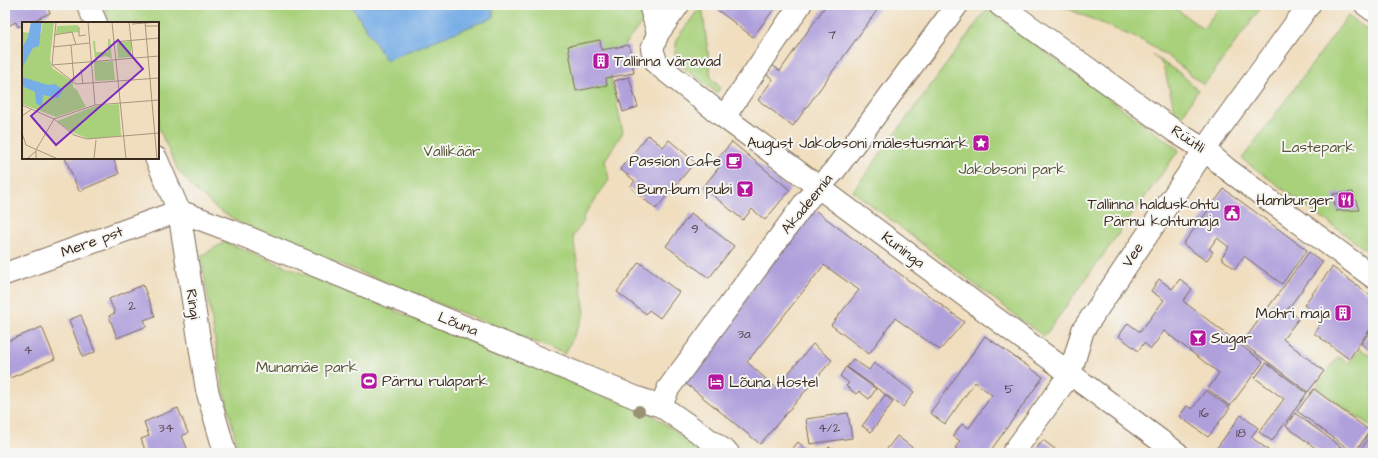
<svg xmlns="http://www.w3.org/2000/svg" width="1378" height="458" font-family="'Architects Daughter',sans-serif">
<rect width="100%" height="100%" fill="#f6f6f2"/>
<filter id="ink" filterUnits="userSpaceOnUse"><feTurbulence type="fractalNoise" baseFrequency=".025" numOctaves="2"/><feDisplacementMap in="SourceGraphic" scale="8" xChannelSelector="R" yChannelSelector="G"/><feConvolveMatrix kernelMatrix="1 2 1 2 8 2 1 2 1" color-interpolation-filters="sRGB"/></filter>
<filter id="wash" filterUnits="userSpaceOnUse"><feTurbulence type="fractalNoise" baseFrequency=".012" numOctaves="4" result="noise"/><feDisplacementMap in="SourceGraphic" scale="16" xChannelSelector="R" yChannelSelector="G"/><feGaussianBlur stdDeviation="0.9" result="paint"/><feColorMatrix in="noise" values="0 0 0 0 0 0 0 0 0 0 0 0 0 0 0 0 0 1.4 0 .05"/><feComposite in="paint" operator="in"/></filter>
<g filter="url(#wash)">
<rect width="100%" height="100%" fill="#f0debf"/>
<path fill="#a9d17c" stroke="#727e4d" d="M102,5H641L645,19L608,65L623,132L605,160L609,180L583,217L584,221L573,236L585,313L565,354L247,227L217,209L192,187L178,170L158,127V23H111Z
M702,5L711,77L720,88L717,93L677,63L675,53L677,38Z
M1059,5H1171L1203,29L1221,5H1263L1204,85L1169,57L1141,40Z
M987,9L1179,150L1044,337L853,191Z
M1348,16L1373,34V255L1242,159Z
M1152,55L1181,74L1198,90L1181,118L1177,119L1164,68L1160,61Z
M225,242L651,414L706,453H239L223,387L201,256Z
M1360,349L1373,357V428L1316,387L1338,357L1349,363Z"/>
<path fill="#78aee6" stroke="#5a6c82" d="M351,5H492L494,17L386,60Z"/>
<g id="blocks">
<path fill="#af9fdb" d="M5,5H46L50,13L28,23H23V25L18,27L16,22L8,26L5,21Z
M711,5H777L753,37Z
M826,5H881L793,126L758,100L773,79L766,74L772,65L780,71Z
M600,40L601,50L629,45L634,73L606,78L607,85L576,91L568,46Z
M629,77L638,107L623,112L614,81Z
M648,135L663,147L669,140L695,162L656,209L630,187L635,181L620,169Z
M732,142L790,190L765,220L752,209L743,220L703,187L721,165L716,160Z
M65,158H113L119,174L79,191Z
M1224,189L1307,250L1282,284L1244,256L1235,269L1221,258L1229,247L1217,238L1209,249L1213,252L1206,261L1183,244Z
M1353,192L1359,210L1336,211L1333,194Z
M812,208L964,322L940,350L895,318L869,354L831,325L859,290L824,265L747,362L776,388L813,344L832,360L760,444L684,382Z
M691,213L734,246L709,278L666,246Z
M1309,252L1323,262L1287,310L1299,318L1283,339L1324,371L1308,392L1242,343Z
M639,262L679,292L660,318L649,310L646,314L617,292Z
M1332,267L1373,297V325L1349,359L1314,333L1323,320L1304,305Z
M1159,279L1172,289L1180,279L1192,289L1183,301L1263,362L1230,406L1208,389L1219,373L1164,331L1151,349L1144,343L1138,351L1119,336L1128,323L1140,332L1164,300L1151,291Z
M143,285L155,316L144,320L147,326L117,338L109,316L115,313L109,299Z
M81,315L95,352L83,357L69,320Z
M42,327L55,359L10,378L5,365V342Z
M1373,327V353L1361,344Z
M985,336L1043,377L989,453H962L955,448L960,441L953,436L962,424L969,428L992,395L975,382L945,424L930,413Z
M853,359L869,370L874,363L914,392L903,407L847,367Z
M1266,363L1307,393L1272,441L1259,432L1284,399L1255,378Z
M846,367L876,389L869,399L859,391L856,394L846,386L849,383L840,376Z
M1314,389L1370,431L1354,453L1297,411Z
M1206,390L1230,408L1208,437L1179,416L1187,406L1192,409Z
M885,395L893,402L871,432L862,426Z
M178,408L188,433L182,436L189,453H146L141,439L149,436L144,422Z
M848,413L852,438L810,444L806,419Z
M1295,413L1340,446L1334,453H1322L1286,426Z
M1241,415L1258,428L1251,437L1268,450L1266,453H1213Z
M1373,432V453H1358Z
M897,436L913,448L910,453H884Z
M1043,440L1060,453H1033Z
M798,442L810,453H789Z
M829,447L837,453H825Z
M1341,447L1349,453H1337Z
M843,449L848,453H839Z
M1298,449L1303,453H1295Z"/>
</g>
</g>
<g filter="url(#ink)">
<use href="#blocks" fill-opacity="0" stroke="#7a6956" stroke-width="1"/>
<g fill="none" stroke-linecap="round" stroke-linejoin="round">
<g stroke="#7a6956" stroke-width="24">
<path id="minor" d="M88,5L96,23
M650,5L658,33
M678,5L658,33L652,49L657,64L724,117L1177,453
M1000,5L1176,132L1205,150L1227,169L1373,277
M1366,5L1373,10
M724,117L800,5
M156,158L179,211L207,390L225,453
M5,274L179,211L232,231L637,398L661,406L728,453
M661,406L668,389L806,201L834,171L957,5
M1013,453L1070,374L1083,330L1216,133L1309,5"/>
</g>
<use href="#minor" stroke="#fff" stroke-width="22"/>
</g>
<circle fill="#9b9274" cx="639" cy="411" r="6"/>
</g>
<defs>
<g id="building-square" transform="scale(0.9)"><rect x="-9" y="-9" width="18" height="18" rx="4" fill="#b5179e" stroke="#f6f6f2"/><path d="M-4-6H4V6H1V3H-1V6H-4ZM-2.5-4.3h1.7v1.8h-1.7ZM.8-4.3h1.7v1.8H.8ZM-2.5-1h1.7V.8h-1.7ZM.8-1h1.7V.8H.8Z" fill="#fff"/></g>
<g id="sight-square" transform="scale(0.9)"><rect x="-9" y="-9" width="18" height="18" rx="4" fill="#b5179e" stroke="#f6f6f2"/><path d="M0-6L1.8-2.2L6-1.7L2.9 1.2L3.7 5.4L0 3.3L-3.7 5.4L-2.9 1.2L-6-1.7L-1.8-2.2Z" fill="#fff"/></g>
<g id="cafe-square" transform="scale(0.9)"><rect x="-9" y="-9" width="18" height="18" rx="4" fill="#b5179e" stroke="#f6f6f2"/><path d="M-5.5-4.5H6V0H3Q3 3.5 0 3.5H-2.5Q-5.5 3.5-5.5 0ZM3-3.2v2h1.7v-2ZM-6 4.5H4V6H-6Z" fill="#fff"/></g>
<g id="bar-square" transform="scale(0.9)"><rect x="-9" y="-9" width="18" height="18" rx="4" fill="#b5179e" stroke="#f6f6f2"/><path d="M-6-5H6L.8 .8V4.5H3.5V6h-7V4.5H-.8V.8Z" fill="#fff"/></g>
<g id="restaurant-square" transform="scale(0.9)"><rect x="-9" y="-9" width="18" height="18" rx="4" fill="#b5179e" stroke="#f6f6f2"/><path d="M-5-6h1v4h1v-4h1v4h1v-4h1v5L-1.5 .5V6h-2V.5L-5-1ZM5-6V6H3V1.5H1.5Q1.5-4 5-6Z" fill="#fff"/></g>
<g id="civic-square" transform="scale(0.9)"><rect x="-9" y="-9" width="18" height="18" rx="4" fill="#b5179e" stroke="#f6f6f2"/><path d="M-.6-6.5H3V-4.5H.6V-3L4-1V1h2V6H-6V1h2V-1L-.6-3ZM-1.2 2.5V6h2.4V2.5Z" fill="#fff"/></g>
<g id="stadium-square" transform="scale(0.9)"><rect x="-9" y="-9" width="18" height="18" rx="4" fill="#b5179e" stroke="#f6f6f2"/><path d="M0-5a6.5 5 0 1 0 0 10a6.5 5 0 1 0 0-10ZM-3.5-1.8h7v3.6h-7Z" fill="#fff"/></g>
<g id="hotel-square" transform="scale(0.9)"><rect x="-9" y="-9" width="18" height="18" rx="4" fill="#b5179e" stroke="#f6f6f2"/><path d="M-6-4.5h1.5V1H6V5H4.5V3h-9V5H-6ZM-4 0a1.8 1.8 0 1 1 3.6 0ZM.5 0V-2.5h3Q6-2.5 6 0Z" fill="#fff"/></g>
</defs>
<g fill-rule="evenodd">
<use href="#building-square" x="601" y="61"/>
<use href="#sight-square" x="981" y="143"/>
<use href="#cafe-square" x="734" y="161"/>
<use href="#bar-square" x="745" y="189"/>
<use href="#restaurant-square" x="1346" y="200"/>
<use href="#civic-square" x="1232" y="213"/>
<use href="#building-square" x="1343" y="313"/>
<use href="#bar-square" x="1198" y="338"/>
<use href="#stadium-square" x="369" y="381"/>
<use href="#hotel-square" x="716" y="382"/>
</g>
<g text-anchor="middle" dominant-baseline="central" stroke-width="4" stroke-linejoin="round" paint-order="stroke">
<g font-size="13" fill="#58474d">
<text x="832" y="35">7</text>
<text x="695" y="229">9</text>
<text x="132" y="306">2</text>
<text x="744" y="334">3a</text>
<text x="28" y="350">4</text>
<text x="1009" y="389">5</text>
<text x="1204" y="413">16</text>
<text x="166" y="428">34</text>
<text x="829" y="428">4/2</text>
<text x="1241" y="433">18</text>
</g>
<g font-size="15" fill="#3b2a1e" stroke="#f6f6f2" text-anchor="end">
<text x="614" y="61" text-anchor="start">Tallinna väravad</text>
<text x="968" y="143">August Jakobsoni mälestusmärk</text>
<text x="721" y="161">Passion Cafe</text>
<text x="732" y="189">Bum-bum pubi</text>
<text x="1333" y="200">Hamburger</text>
<text x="1219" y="204">Tallinna halduskohtu<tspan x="1219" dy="17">Pärnu kohtumaja</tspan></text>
<text x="1330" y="313">Mohri maja</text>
<text x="1211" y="338" text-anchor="start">Sugar</text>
<text x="382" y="381" text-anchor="start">Pärnu rulapark</text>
<text x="729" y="382" text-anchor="start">Lõuna Hostel</text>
</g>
<g font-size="15" fill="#3b2a1e" stroke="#f6f6f2">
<text transform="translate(1188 139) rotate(34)">Rüütli</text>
<text transform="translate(807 204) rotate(-51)">Akadeemia</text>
<text transform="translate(92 242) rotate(-20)">Mere pst</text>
<text transform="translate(903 250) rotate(37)">Kuninga</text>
<text transform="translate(1133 255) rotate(-56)">Vee</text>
<text transform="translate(193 304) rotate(81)">Ringi</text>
<text transform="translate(458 324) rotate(22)">Lõuna</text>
</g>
<g font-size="15" fill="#565436" stroke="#f6f6f2">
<text x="1318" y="147">Lastepark</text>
<text x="452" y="151">Vallikäär</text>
<text x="1012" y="169">Jakobsoni park</text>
<text x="307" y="367">Munamäe park</text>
</g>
</g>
<g transform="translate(22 22)">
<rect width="137" height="137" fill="#f0debf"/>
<path d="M21,0H32L28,37L30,46L51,60V65L55,68L64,85L34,95L0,82V10L19,12ZM56,3L57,10L34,12L35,4ZM86,17H88L90,37L84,34L73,37L71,19H73L74,30H86ZM109,19V35L96,36L95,21ZM91,39L93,58L73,59L72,40ZM97,82L99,114L67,117L50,110L35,99L73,84Z" fill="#a9d17c"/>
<path d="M9,0H20L17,24L11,26L0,46V26L6,15ZM0,55L26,63L33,62L41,68L36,76L21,73L20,85L14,81L13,70L0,64Z" fill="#78aee6"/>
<path fill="none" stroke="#a8967f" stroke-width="1" d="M34,0L30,43L54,62L137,56M66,0L73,83M90,0L104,137M107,0L111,36M123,0L135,137M110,2L137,0M123,4H137M57,5V14L64,13M32,13L50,10L54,23M91,20L137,16M49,23L52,59M31,25L68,21M30,43L137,34M59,47L61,62M0,83L32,97L52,113L65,117L137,111M0,94L10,87M0,111L4,123L36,137M5,137L14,129M14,137V128L32,97L73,83L137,78M72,137L74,118"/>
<path fill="#7b2cbf" fill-opacity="0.15" stroke="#7b2cbf" stroke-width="2" d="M96,18L121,47L34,123L9,94Z"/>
<rect width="137" height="137" fill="none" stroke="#3b2a1e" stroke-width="2"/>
</g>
<rect width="1378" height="458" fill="none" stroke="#f6f6f2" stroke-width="20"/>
</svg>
